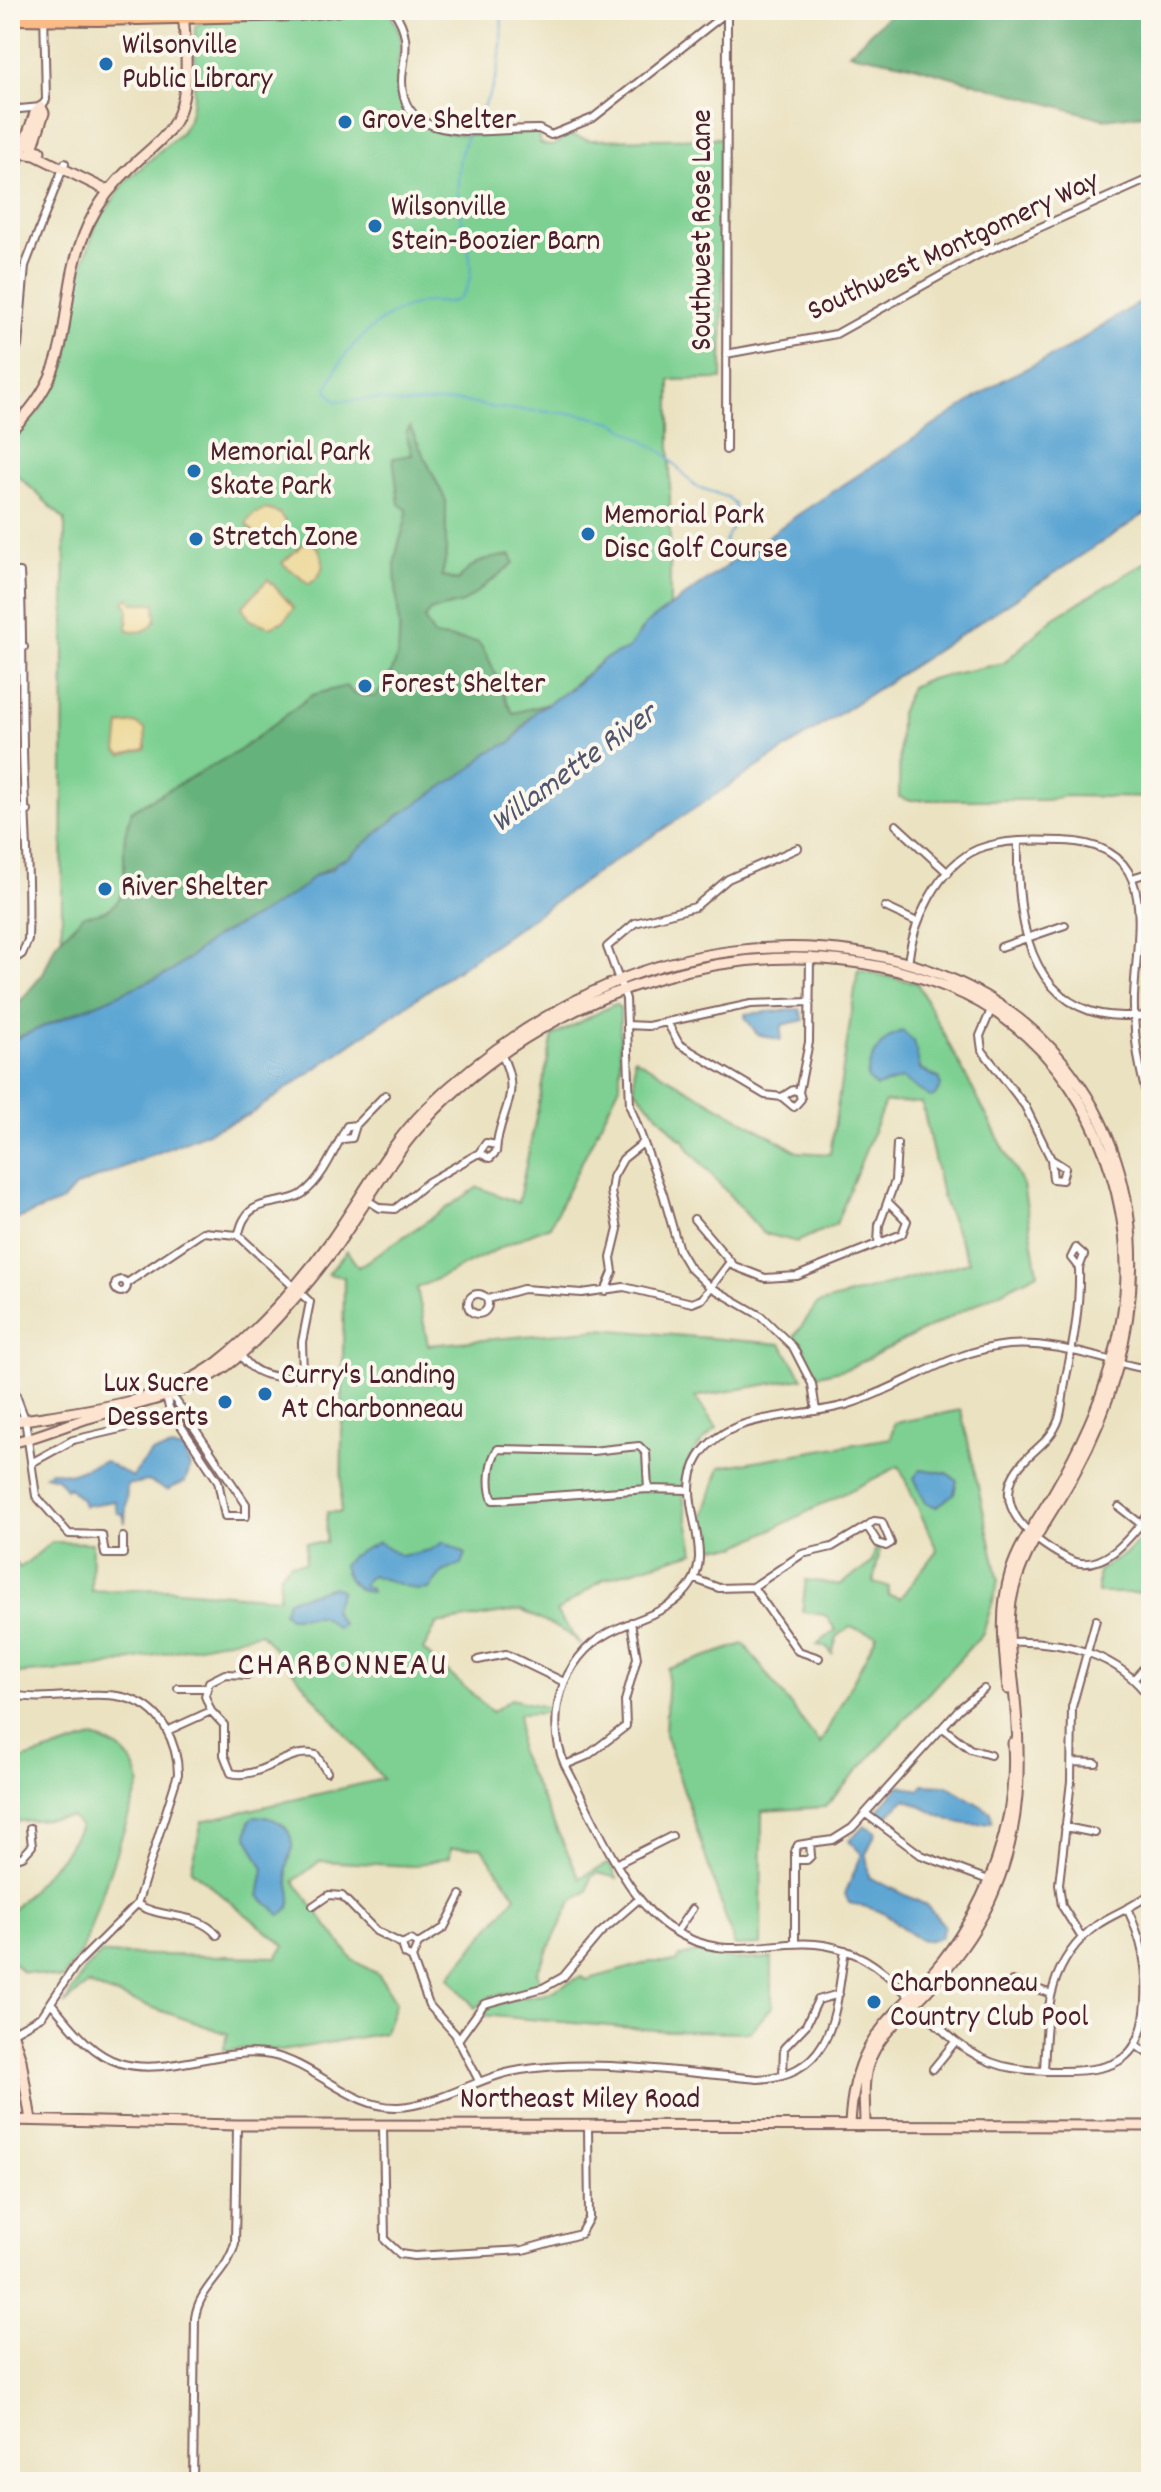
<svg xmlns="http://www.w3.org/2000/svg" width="1161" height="2492" font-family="Dekko,sans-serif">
<rect width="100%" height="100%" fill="#fbf7ec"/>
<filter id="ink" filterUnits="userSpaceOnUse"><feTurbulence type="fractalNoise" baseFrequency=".0125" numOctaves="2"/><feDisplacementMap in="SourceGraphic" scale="16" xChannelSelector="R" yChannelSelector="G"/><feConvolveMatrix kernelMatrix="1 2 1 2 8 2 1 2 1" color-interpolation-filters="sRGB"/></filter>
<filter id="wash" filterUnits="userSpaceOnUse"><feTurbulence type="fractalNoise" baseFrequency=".006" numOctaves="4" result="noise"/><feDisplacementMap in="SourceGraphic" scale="32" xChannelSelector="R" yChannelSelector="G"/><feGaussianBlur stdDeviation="1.8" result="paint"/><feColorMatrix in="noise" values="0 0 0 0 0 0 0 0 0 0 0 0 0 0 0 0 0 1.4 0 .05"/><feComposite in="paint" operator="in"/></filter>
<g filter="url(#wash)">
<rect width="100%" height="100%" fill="#ebe2c1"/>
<path fill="#7dd092" stroke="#64785e" stroke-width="2" d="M357,10H388C411,46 396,44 397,81C400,152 489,133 537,131L540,143C551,149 560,145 565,134L590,140L724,138L722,379L670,380V608L646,624L628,649L604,659L551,703L61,1016L65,520L10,468V439L40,410L67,361L78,279L96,225L127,180L181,133L189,119L194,96L195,26C234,7 311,20 357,10Z
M1151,559V798L1065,796L1047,800H908L899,797L900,713L911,687L925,680L1004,663L1053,618Z
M858,970L917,983L1023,1185L1038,1273L849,1368L818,1375L794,1337L817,1304L969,1262L943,1200L922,1103L885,1102L836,1224L797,1242L763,1233L688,1148L683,1138L680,1139L635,1089L634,1058L798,1152L830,1154Z
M615,1004L620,1008V1085L550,1226C505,1243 462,1268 417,1288L428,1345L601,1329L781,1344L803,1378L695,1397L717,1428C664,1472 686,1498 694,1552L604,1579L556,1612L581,1645L567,1633L521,1610L437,1624L423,1650L492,1712L511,1699L550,1708V1713L519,1714V1752L580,1878L609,1863L617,1878L598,1873L591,1877L588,1891L572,1901L537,1972L541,1986L490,1997L475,2008L449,1977L516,1896L481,1847L451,1848L450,1857L412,1866L320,1861L294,1881L353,1960L379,1975L396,2002L384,2033L281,2051L257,2048L223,2051L228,2034L87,1985L64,2005L84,1971L100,1954L277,1957L285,1946L191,1870L202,1821L383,1779L261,1633L99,1667L16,1674L10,1670V1557L20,1568L52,1542L92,1543L91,1591L166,1589L279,1598L280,1575L291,1563H305L306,1543H326L327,1512H341L344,1277L328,1274L347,1251L358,1267L478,1187L518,1203L553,1036Z
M961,1410L999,1581L983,1633L825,1807L762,1811L761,1945L735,1946L665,1734L668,1669L744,1644L820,1744L877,1635L850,1627L837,1637L832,1654L827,1647L817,1645L836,1630L825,1615L802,1612L806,1580L840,1585L872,1563L876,1546L880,1550L873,1583L889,1587L888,1595L900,1598L937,1550L899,1466L737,1547H708L702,1522L720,1467L891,1438L894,1423Z
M1151,1529V1593H1098V1571L1127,1553Z
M93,1738C119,1745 134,1756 140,1783L83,1949L62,1979L22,1971L10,1959V1913L63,1855L80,1827L72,1817L10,1822V1769L15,1766L14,1762Z
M696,1952L736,1960L772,1958V2007L750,2032L667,2031L481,2015C493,1997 529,1999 548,1993C561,1988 569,1980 583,1977L586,1980L650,1962H677L681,1956Z"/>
<path fill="#66b27c" stroke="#586854" stroke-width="2" d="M894,10H1151V113L1104,119L902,63L849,53Z
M410,427L446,501V557L442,576L458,581C473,560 487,558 511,555L514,563L463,603L430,611L424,619L434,636L478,642C495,664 499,689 513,713L551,703L530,718L509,745L489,752L473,767L398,816L349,857L312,877L304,887L257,916L215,937L171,972L10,1041V1026L17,1005L43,974L56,943L84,915C138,912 120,872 125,835C126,827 130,818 132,810L239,751L312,695L346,686L354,694L375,697C413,655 395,615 395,565C395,545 406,530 407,510L399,504L393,458L412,455L406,433Z"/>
<path fill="#eeda9e" stroke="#9c7c64" stroke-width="2" d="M266,509L279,513L287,524L267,547L246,524L254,514Z
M308,540C327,551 328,573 309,584L282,563Z
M268,579L294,608L284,621L270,627L250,620L242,607Z
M129,598L133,603H155L156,619C150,631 139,635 127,629L128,607L124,602Z
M135,723L145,729L146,749L122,755L117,751L120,725Z"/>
<path fill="#5ba5d3" stroke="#52627f" stroke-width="2" d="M1151,299V510L602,869L249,1115L75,1187L63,1201L10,1222V1041L171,972L215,937L257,916L304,887L312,877L332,869L337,862L349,857L398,816L473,767L489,752L512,742L536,711L569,690L604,659L628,649L646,624L799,514L1006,378L1065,350L1132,307Z
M800,1009L804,1020L782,1025L781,1040L757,1034L745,1017V1014Z
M902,1031L914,1041L920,1069L940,1079L941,1086L935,1096L930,1097L902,1079L876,1087L867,1078C869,1058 882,1037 902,1031Z
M173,1448L185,1450L190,1468L185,1482L167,1490L148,1481L127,1485L125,1523L123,1514L117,1513L115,1501L84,1506L82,1500L68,1487L66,1489L57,1478L45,1475L51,1471L69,1474L104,1461L132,1477L151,1453Z
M921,1469L947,1473L957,1481L954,1493L937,1507L926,1503L914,1478Z
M379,1542L401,1556L430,1550L444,1542L466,1554L462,1564L443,1572L429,1589L417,1590L371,1575L362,1585L370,1588L371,1592C356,1592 347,1580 343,1566L351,1556Z
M333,1587L341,1590L333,1611L342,1624L337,1628L321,1616L289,1617L283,1612L288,1600Z
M923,1784L946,1785L991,1812L992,1822C959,1832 934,1811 905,1799L883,1820L878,1816L877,1811L900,1785L920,1790Z
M255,1816C273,1816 291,1825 292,1844C293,1853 288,1861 287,1869C286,1886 301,1906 280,1915L259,1896L264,1869L247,1836L250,1820Z
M864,1825L876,1832L866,1854L869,1877L926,1905L944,1925L941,1937C915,1950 902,1922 881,1912C871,1907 860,1906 849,1903L845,1894L862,1854L849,1841Z"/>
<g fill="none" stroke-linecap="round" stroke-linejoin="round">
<path stroke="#5ba5d3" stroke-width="2" d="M501,10C503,34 501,71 490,94C478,117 461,139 459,166C458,177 457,191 458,202C461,229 483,273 461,296C450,308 435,299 421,303C380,313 340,350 327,390L336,401L378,399L402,404L461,401L495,408L578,414L613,422L665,454L695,486L727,497L734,504L736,520L725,541L732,565"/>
</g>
</g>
<g filter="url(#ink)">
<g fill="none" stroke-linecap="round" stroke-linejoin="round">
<g stroke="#826360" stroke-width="10">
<path id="street" d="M393,10C408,30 407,46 403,69C391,151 491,128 539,129L551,135L593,118L727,12
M10,105L20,109L41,107L46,100L44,10
M10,153H21L10,195
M726,354L836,334L978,255L1151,178
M10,361L18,346L25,266L65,163
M726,450L727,10
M10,572H20C24,641 21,711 24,781C26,834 30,887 28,940L22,954L10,962
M10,648L24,647
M10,812L28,811
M896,825L948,873
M1018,842C1017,902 1022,988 1090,1011C1110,1018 1130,1015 1151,1017
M798,848L728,879L695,907L635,923L607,947L626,999L630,1106L663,1194L679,1250L689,1267L709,1286L761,1316L793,1347L812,1384L816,1411
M1135,877L1151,872
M885,907L917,922
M1001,947L1065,925
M908,964C912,923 938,866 978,849C1003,839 1035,840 1062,841C1161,844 1137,925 1134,997C1133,1037 1139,1072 1151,1110
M991,1010L980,1036L982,1050L1025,1106L1051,1159L1053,1179L1062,1180L1065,1168L1051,1159
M667,1022L679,1044L765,1095L782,1097L793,1090L799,1092L801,1099L794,1107L782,1097
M627,1025L648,1026L751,1004L810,1002
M799,1092L809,1042L810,956
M356,1125L385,1095
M496,1145L486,1143L479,1153L490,1158L496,1152C498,1109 525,1098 500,1052
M364,1198L380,1208L395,1209L428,1182L479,1153
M694,1219L734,1266L765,1278L797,1276L902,1234L907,1221L889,1203
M238,1235L310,1302L302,1342L303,1375C277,1380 252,1376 239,1352
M238,1235C241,1229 241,1223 245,1218C255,1199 285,1205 302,1194C323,1179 335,1148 347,1126L356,1125L352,1138L343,1139
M878,1244L879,1225L895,1181L897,1144
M1076,1248L1084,1255L1079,1268L1071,1258Z
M1079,1268C1080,1306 1074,1340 1066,1377C1063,1391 1063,1406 1059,1419C1052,1439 1037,1447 1024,1461C984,1504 1033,1541 1068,1559C1103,1577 1133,1534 1151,1511
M115 1286a6 6 0 1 1 12 0a6 6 0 1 1-12 0Z
M127,1283L203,1232L238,1235
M605,1291L613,1272L611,1258L618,1229L611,1192L613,1177L623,1159L643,1143
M468 1304a10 10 0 1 1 20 0a10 10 0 1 1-20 0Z
M488,1299L523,1289L582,1293L624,1287L692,1303L702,1299L730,1262
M10,1379L25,1419L36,1496L69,1534L102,1535L105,1554H123V1537
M165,1390L176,1401L246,1504V1516H225L218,1481L169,1408Z
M33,1462L73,1440L137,1425
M648,1489L646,1453L639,1446L592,1451L498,1449C489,1460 487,1486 493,1500H497L648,1489L689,1490
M1119,1507L1141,1524
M874,1521L882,1522L891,1543L886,1546L878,1543L867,1526Z
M695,1579L719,1588L753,1587L802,1554L832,1547L867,1526
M753,1587L798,1651L819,1658
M1009,1642C1062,1640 1119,1653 1151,1700
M478,1660L506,1654L564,1682
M1134,1679L1151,1660
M178,1688H206
M10,1694C60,1708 131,1671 165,1727C173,1741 178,1757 178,1774L137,1904L75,1966L42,2016L10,2034
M211,1711L205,1696L209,1682L225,1674L247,1675
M943,1728L970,1749L990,1755
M167,1731L211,1711L224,1725V1755L231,1773C260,1781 289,1746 316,1755L327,1772
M1072,1762L1096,1763
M565,1765L587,1756L626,1726L625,1701L637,1658L631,1622
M866,1814L921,1855L991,1881
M1065,1827L1095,1833
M810,1843L833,1840L852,1828L959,1709L984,1689
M10,1860L23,1856L32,1846L30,1828
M618,1863L672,1836
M137,1904C162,1920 197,1911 217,1935
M313,1906L329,1895L342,1896L376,1931L402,1944L410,1940L418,1944L412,1958L405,1954L402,1944
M1127,1908C1142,1940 1148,1966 1146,2001C1143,2059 1117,2071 1063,2071C1043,2071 1023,2071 1003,2066C935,2049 908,1971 844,1950C780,1928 734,1972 668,1927C624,1897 591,1812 565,1765C544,1718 562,1658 608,1633C632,1620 664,1614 683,1594C724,1552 670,1503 699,1457C729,1409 802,1419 849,1404C904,1387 949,1351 1008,1345C1058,1341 1103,1361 1151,1370
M676,1932L692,1909
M1082,1938L1062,1906L1059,1884L1071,1781L1072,1707L1096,1620
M795,1943V1851L798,1845L810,1843L811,1856L807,1860H796
M418,1944L444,1928L461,1895
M412,1958L429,2005L455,2034L478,2079
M1012,1981L1049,1993
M52,2004C71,2026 90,2054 120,2063C168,2077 222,2046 271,2055C316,2064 351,2109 399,2107C442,2104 479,2076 521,2070C598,2058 681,2073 758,2079C837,2075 835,2008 845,1950
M458,2040L484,2004L543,1988L563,1977L600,1933L639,1899
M1136,2045L1151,2056
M933,2069L955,2042
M1044,2071C1047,2013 1046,1963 1097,1925C1114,1913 1135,1907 1151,1893
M783,2074L784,2048L806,2025L818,2000L839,1994
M383,2125L385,2240L400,2254L414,2256L523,2250L580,2234L589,2218L588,2126
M193,2482L195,2318C199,2287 228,2273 235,2243L237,2125"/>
</g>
<g stroke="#826360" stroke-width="13">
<path id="secondary" d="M41,107L35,113L21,153L35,155L104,189L112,188
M40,151L32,149L44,113L41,107
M10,431C84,362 52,304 88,225C98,204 114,183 131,167C150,148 173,135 181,107C190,77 185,41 183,10
M10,1422C78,1411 162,1405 218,1362C259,1330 303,1280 333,1238C363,1195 388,1147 425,1110C479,1057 545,1012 615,982C759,922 959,935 1063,1062C1160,1182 1145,1344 1075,1472C1052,1515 1019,1553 1011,1602C1006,1634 1012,1667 1015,1699C1021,1765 1021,1827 995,1889C980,1927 955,1960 928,1990C907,2013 878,2033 868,2065C862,2084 865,2105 865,2125
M10,1443C40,1437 64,1425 92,1417C143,1401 191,1396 234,1360C268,1331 311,1281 337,1245C363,1209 384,1168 413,1134C539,988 765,913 947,987C1051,1028 1110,1126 1124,1233C1135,1324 1101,1411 1056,1489C1040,1517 1019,1543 1010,1574C999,1611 1004,1650 1008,1689
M10,2025L21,2060L31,2120
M10,2058L13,2120
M10,2120L237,2125L1151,2126
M850,2125C854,2034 893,2023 943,1960C990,1899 1018,1821 1013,1743"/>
</g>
<g stroke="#826360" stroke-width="14">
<path id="primary" d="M10,19L97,20L298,15L340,10"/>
</g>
<use href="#street" stroke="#fff" stroke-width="6"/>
<use href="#secondary" stroke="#fde4d0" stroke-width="9"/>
<use href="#primary" stroke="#f9bc89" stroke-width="10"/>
</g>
</g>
<g fill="#1f6fb2" stroke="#fbf7ec" stroke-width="3">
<circle cx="106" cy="64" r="8"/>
<circle cx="345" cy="122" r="8"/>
<circle cx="375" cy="226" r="8"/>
<circle cx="194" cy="471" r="8"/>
<circle cx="588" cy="534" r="8"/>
<circle cx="196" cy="539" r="8"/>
<circle cx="365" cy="686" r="8"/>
<circle cx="105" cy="889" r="8"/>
<circle cx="265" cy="1394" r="8"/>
<circle cx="225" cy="1402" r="8"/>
<circle cx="874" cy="2002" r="8"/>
</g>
<g text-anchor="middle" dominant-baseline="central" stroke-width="8" stroke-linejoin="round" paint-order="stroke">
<g font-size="30" fill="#4a1f2b" stroke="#fbf7ec" text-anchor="start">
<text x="122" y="47">Wilsonville<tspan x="122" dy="34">Public Library</tspan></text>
<text x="361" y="122">Grove Shelter</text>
<text x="391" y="209">Wilsonville<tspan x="391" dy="34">Stein-Boozier Barn</tspan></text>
<text x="210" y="454">Memorial Park<tspan x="210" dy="34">Skate Park</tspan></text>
<text x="604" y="517">Memorial Park<tspan x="604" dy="34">Disc Golf Course</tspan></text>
<text x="212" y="539">Stretch Zone</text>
<text x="381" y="686">Forest Shelter</text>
<text x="121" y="889">River Shelter</text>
<text x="281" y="1377">Curry's Landing<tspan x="281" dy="34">At Charbonneau</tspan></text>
<text x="209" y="1385" text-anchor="end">Lux Sucre<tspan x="209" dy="34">Desserts</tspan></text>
<text x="890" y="1985">Charbonneau<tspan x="890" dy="34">Country Club Pool</tspan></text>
</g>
<g font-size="30" fill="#4a1f2b" stroke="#fbf7ec">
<text transform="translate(704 230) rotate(-90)">Southwest Rose Lane</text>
<text transform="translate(954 248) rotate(-25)">Southwest Montgomery Way</text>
<text x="580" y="2101">Northeast Miley Road</text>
</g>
<g font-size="32" font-style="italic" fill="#51556e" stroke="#fbf7ec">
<text transform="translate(575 770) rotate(-36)">Willamette River</text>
</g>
<g font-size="34" letter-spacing="2" fill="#4a1f2b" stroke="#fbf7ec">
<text x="343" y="1667">CHARBONNEAU</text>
</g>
</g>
<rect width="1161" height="2492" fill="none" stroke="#fbf7ec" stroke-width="40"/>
</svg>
